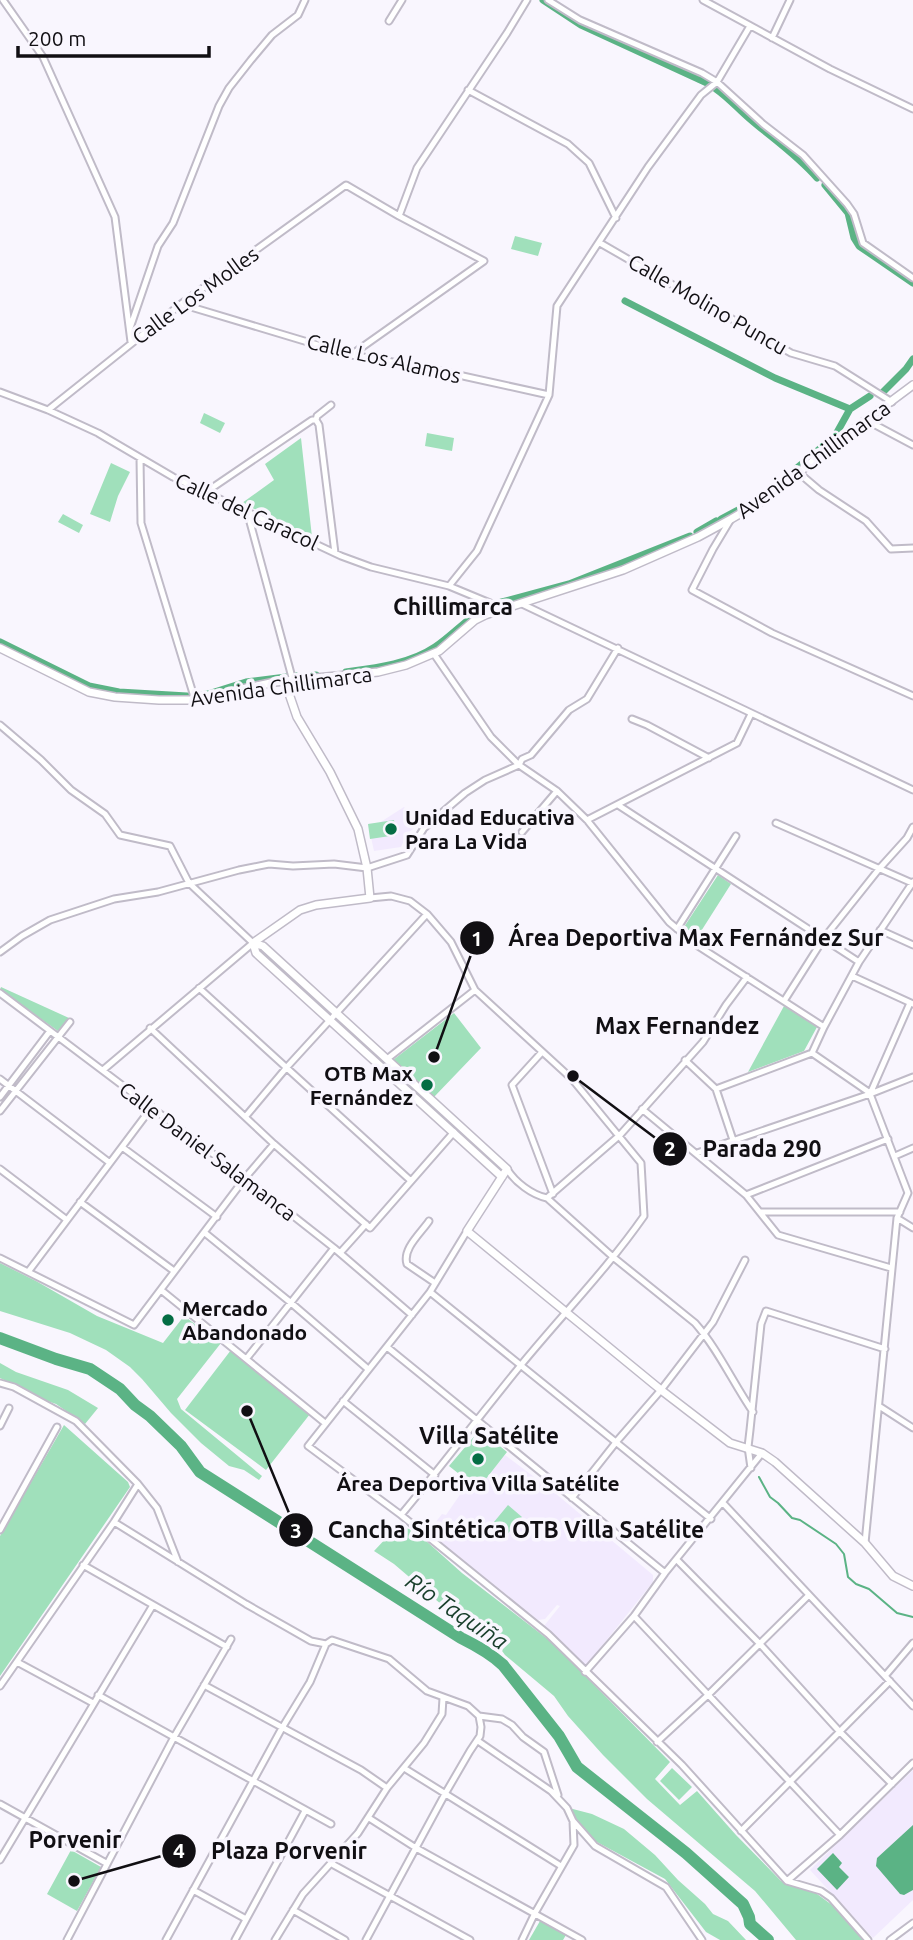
<svg xmlns="http://www.w3.org/2000/svg" width="913" height="1940" font-family="Ubuntu,sans-serif">
<rect width="100%" height="100%" fill="#f9f6fe"/>
<path fill="#f2eafe" d="M404,807L419,824L407,834L401,847L374,851L368,824L379,823Z
M505,1455L549,1488L653,1575V1582L590,1661L586,1664L580,1663L544,1626L560,1606L557,1605L545,1619L538,1620L428,1532L442,1514L446,1515L468,1483L476,1491Z
M913,1770V1900L873,1938L810,1870Z"/>
<path fill="#a0e0bb" d="M515,236L542,243L538,256L511,249Z
M204,413L225,423L220,433L200,423Z
M427,433L454,438L452,451L425,446Z
M301,438L312,537L242,503L274,480L265,464Z
M111,463L130,472L118,496L110,522L90,514Z
M63,514L83,525L79,533L58,522Z
M394,820L397,835L370,839L368,824Z
M718,875L731,884L698,936L684,927Z
M1,987L69,1018L58,1031L0,990Z
M784,1006L817,1027L804,1051L748,1072Z
M454,1013L481,1048L434,1097L393,1060Z
M0,1263L36,1281L97,1316L163,1343L184,1316L221,1343L177,1399L181,1409L262,1476L259,1480L244,1470L229,1466L201,1443L171,1413L142,1379L130,1367L106,1350L70,1333L0,1311Z
M231,1350L310,1414L266,1470L185,1410Z
M0,1363L16,1372L68,1390L98,1408L85,1424L56,1404L41,1399L0,1378Z
M64,1425L128,1482L130,1487L0,1676V1536Z
M483,1432L507,1452L478,1489L449,1466L477,1433Z
M508,1505L522,1517L503,1539L489,1528Z
M403,1527L415,1531L462,1573L554,1644L670,1762L655,1779L680,1805L697,1791L736,1835L781,1881L813,1891L832,1905L863,1940H796L755,1891L647,1799L603,1755L568,1716L554,1696L505,1655L494,1640L481,1635L469,1628L394,1564L374,1551L390,1534Z
M672,1768L692,1787L679,1800L660,1781Z
M569,1808L592,1814L624,1829L655,1855L678,1880L705,1904L713,1914L728,1921L746,1940H720L706,1932L665,1879L595,1841L574,1818Z
M71,1850L101,1867L77,1911L47,1894Z
M540,1921L566,1935L563,1940H529Z"/>
<path fill="#5bb385" d="M913,1825V1890L904,1895L900,1894L876,1866L877,1858Z
M833,1853L842,1863L839,1867L849,1877L837,1890L817,1869Z"/>
<g fill="none" stroke-linecap="round" stroke-linejoin="round">
<path stroke="#5bb385" stroke-width="2" d="M759,1477L770,1497L778,1503L792,1518L800,1520L836,1544L844,1554L848,1577L856,1584L869,1589L897,1613L913,1617"/>
<path stroke="#5bb385" stroke-width="7" d="M543,0L581,25L707,83
M716,89C729,98 738,109 750,119C772,138 797,155 817,178
M825,185L848,213L854,238L859,246L913,283
M625,301L775,378L850,409
M883,392L906,369L913,359
M772,489L835,436L850,409L870,396
M721,519L757,500
M697,532L716,521
M498,603L569,584L690,536
M0,642L89,686L119,692L187,696
M346,672C376,668 410,664 435,647C454,634 468,617 488,607
M295,676L316,675
M199,695L208,694L246,682L286,677"/>
<path stroke="#5bb385" stroke-width="12" d="M0,1338L56,1359L90,1369L120,1389L135,1405L150,1416L181,1446L200,1472L461,1638C477,1646 490,1653 503,1665L559,1736L577,1767L686,1853L743,1904L749,1917L750,1924L768,1940"/>
<g stroke="#c0bbc8" stroke-width="9">
<path id="street" d="M3,0L43,57L115,217L131,342
M548,0L580,20L702,73L717,82L763,124L803,155L847,204L854,214L863,243L913,278
M703,0L830,69L913,109
M389,21L402,0
M772,38L790,0
M468,90L568,144L589,163L616,218
M399,216L417,168L507,33L527,0
M600,243L791,353L835,366L892,402
M181,304L351,355L422,367L549,395
M130,328L158,246L173,223L219,106L229,88L251,60L272,35L298,15L305,0
M0,392L48,410L98,433L173,477L341,556L371,567L449,586L502,608
M48,410L181,304L346,185L399,216L484,261L351,355
M316,420L319,425L335,553
M866,420L913,445
M140,458L141,523L195,700
M799,473L819,490L866,521L891,549L913,548
M206,492L312,420H316L317,416L331,405
M247,511L293,681
M731,519L713,549L692,590L772,633L913,696
M449,586L477,551L549,395L557,306L648,167L701,95L717,82L750,26
M522,604L913,790
M434,654L491,737L519,765L557,791L587,820L669,922L698,946L824,1027L812,1053L716,1089
M632,719L647,725L709,758
M0,725L41,760L71,790L105,814L120,835L170,846L189,883L253,943L103,1070
M618,805L859,962
M587,820L737,743L751,714
M776,823L912,883
M522,832L557,791
M370,898L391,896L410,901L427,914L451,942L475,990L572,1079L641,1163L644,1216C607,1269 562,1315 521,1365C480,1415 442,1466 401,1515
M677,929L736,836
M880,930L913,945
M0,952L22,936L50,920L114,899L158,892L239,870L269,864L293,866L334,864L367,868L407,855L424,828L465,793L485,780L519,765L522,759L531,755L569,710L587,699L618,648
M852,976L913,1004
M199,988L411,1181
M0,993L245,1178L334,1248L412,1315
M784,1001L824,938L879,869L907,838L913,827
M824,1027L859,962L913,882
M150,1028L274,1144L370,1228L454,1132
M542,1052L512,1085L553,1194
M812,1053L870,1093
M387,1059L475,990
M685,1060L716,1089L733,1140
M0,1079L110,1163
M0,1097L50,1031
M642,1109L746,1195L778,1235L891,1268
M0,1111L70,1022
M246,1116L287,1067L427,914
M122,1147L217,1217
M697,1153L870,1094L913,1077
M895,1156L913,1148
M0,1169L67,1220
M507,1169C515,1182 532,1195 547,1198L613,1257L695,1323C718,1349 733,1383 753,1412
M746,1195L888,1139
M547,1198L620,1135L703,1042L726,1005L747,977
M80,1202L174,1271
M760,1212H900
M897,1218L913,1228
M429,1221C421,1233 402,1249 407,1264L435,1283
M467,1231L430,1292L308,1446L401,1515L548,1634L682,1765L787,1881L821,1891L831,1898L868,1940
M205,1233L290,1302L368,1369
M340,1253L366,1224
M0,1258L134,1325L245,1178L274,1144
M28,1272L152,1107
M161,1290L325,1423
M430,1292L711,1519
M387,1347L665,1573
M247,1358L334,1248
M0,1383L14,1387L76,1421L138,1484L157,1508L178,1562
M343,1401L435,1475
M879,1406L913,1428
M0,1426L9,1408
M751,1468L748,1447L750,1430L761,1324L766,1311L885,1349
M572,1498L617,1441L661,1390L713,1322L745,1260
M723,1503L913,1706
M114,1522L246,1604L311,1641L326,1644
M0,1530L57,1427
M865,1543L897,1218L908,1193L870,1094L910,1003
M677,1560L760,1644L840,1732L892,1784
M83,1565L227,1647
M634,1616L840,1835
M17,1662L93,1703
M585,1672L634,1616L665,1573L762,1453
M885,1676L913,1643
M204,1685L361,1770L387,1788
M0,1686L114,1522L138,1484
M98,1695L331,1824
M479,1716L502,1719L512,1725L523,1737L544,1752L558,1795
M478,1741L551,1791L567,1808L573,1821L595,1846L666,1887L702,1940
M657,1742L708,1695L809,1595
M404,1768L561,1866
M0,1804L106,1863
M369,1818L416,1848L582,1940
M741,1831L890,1681
M0,1860L153,1605
M332,1864L470,1940
M787,1881L840,1835L913,1763
M193,1890L246,1919
M293,1910L345,1940
M67,1940L174,1737L231,1639
M166,1940L282,1728L310,1682L326,1644L332,1640L389,1659L427,1691L468,1706L479,1716L481,1727L480,1736L470,1751L445,1794L366,1940
M235,1940L305,1811
M275,1940L303,1894L358,1833L387,1788L424,1743L442,1714L443,1698
M522,1940L535,1913L574,1845L573,1821
M890,1940L913,1923"/>
</g>
<g stroke="#c0bbc8" stroke-width="10">
<path id="secondary" d="M0,648L89,692L115,697L159,700H205L242,689L275,682L378,672L406,665L439,651L475,620L485,615L623,570L698,537L731,519L762,501L866,420L913,385
M253,943L263,946L507,1169L467,1231L661,1390L730,1443L762,1453L775,1462L865,1543L893,1576L913,1586
M253,943L300,910L316,905L370,898L367,868L358,829L330,772L297,717L285,682
M253,943L256,953L502,1177"/>
</g>
<use href="#street" stroke="#fff" stroke-width="5"/>
<use href="#secondary" stroke="#fff" stroke-width="7"/>
</g>
<g fill="#046d44" stroke="#f9f6fe" stroke-width="2.5">
<circle cx="391" cy="829" r="7"/>
<circle cx="427" cy="1085" r="7"/>
<circle cx="168" cy="1320" r="7"/>
<circle cx="478" cy="1459" r="7"/>
</g>
<g text-anchor="middle" dominant-baseline="central" stroke-width="7" stroke-linejoin="round" paint-order="stroke">
<g font-size="21" fill="#110f13" stroke="#f9f6fe">
<text transform="translate(195 295) rotate(-36)">Calle Los Molles</text>
<text transform="translate(708 304) rotate(30)">Calle Molino Puncu</text>
<text transform="translate(384 358) rotate(13)">Calle Los Alamos</text>
<text transform="translate(813 459) rotate(-36)">Avenida Chillimarca</text>
<text transform="translate(247 511) rotate(25)">Calle del Caracol</text>
<text transform="translate(281 686) rotate(-8)">Avenida Chillimarca</text>
<text transform="translate(208 1151) rotate(37)">Calle Daniel Salamanca</text>
</g>
<g font-size="21" font-weight="bold" fill="#110f13" stroke="#f9f6fe" text-anchor="start">
<text x="405" y="817">Unidad Educativa<tspan x="405" dy="24">Para La Vida</tspan></text>
<text x="413" y="1073" text-anchor="end">OTB Max<tspan x="413" dy="24">Fernández</tspan></text>
<text x="182" y="1308">Mercado<tspan x="182" dy="24">Abandonado</tspan></text>
<text x="478" y="1483" text-anchor="middle">Área Deportiva Villa Satélite</text>
</g>
<g font-size="23" font-weight="bold" fill="#110f13" stroke="#f9f6fe">
<text x="453" y="606">Chillimarca</text>
<text x="677" y="1025">Max Fernandez</text>
<text x="489" y="1435">Villa Satélite</text>
<text x="75" y="1839">Porvenir</text>
</g>
<g font-size="23" font-style="italic" fill="#183e2b" stroke="#f9f6fe">
<text transform="translate(457 1611) rotate(34)">Río Taquiña</text>
</g>
</g>
<path fill="none" stroke="#110f13" stroke-width="2.5" d="M434 1057L477 938M573 1076L670 1149M247 1411L296 1530M74 1881L179 1851"/>
<g fill="#110f13" stroke="#f9f6fe" stroke-width="2.5">
<circle cx="434" cy="1057" r="7"/>
<circle cx="573" cy="1076" r="7"/>
<circle cx="247" cy="1411" r="7"/>
<circle cx="74" cy="1881" r="7"/>
<circle cx="477" cy="938" r="18"/>
<circle cx="670" cy="1149" r="18"/>
<circle cx="296" cy="1530" r="18"/>
<circle cx="179" cy="1851" r="18"/>
</g>
<g font-size="21" text-anchor="middle" font-weight="bold" fill="#fff">
<text x="477" y="946">1</text>
<text x="670" y="1156">2</text>
<text x="296" y="1538">3</text>
<text x="179" y="1858">4</text>
</g>
<g font-size="23" text-anchor="middle" font-weight="bold" fill="#110f13" stroke="#f9f6fe" stroke-width="7" stroke-linejoin="round" paint-order="stroke">
<text x="696" y="946">Área Deportiva Max Fernández Sur</text>
<text x="762" y="1157">Parada 290</text>
<text x="516" y="1538">Cancha Sintética OTB Villa Satélite</text>
<text x="289" y="1859">Plaza Porvenir</text>
</g>
<path d="M18 46v10h191v-10" fill="none" stroke="#110f13" stroke-width="3.5"/>
<text x="28" y="46" font-size="21" fill="#110f13" stroke="#f9f6fe" stroke-width="5" paint-order="stroke">200 m</text>
</svg>
